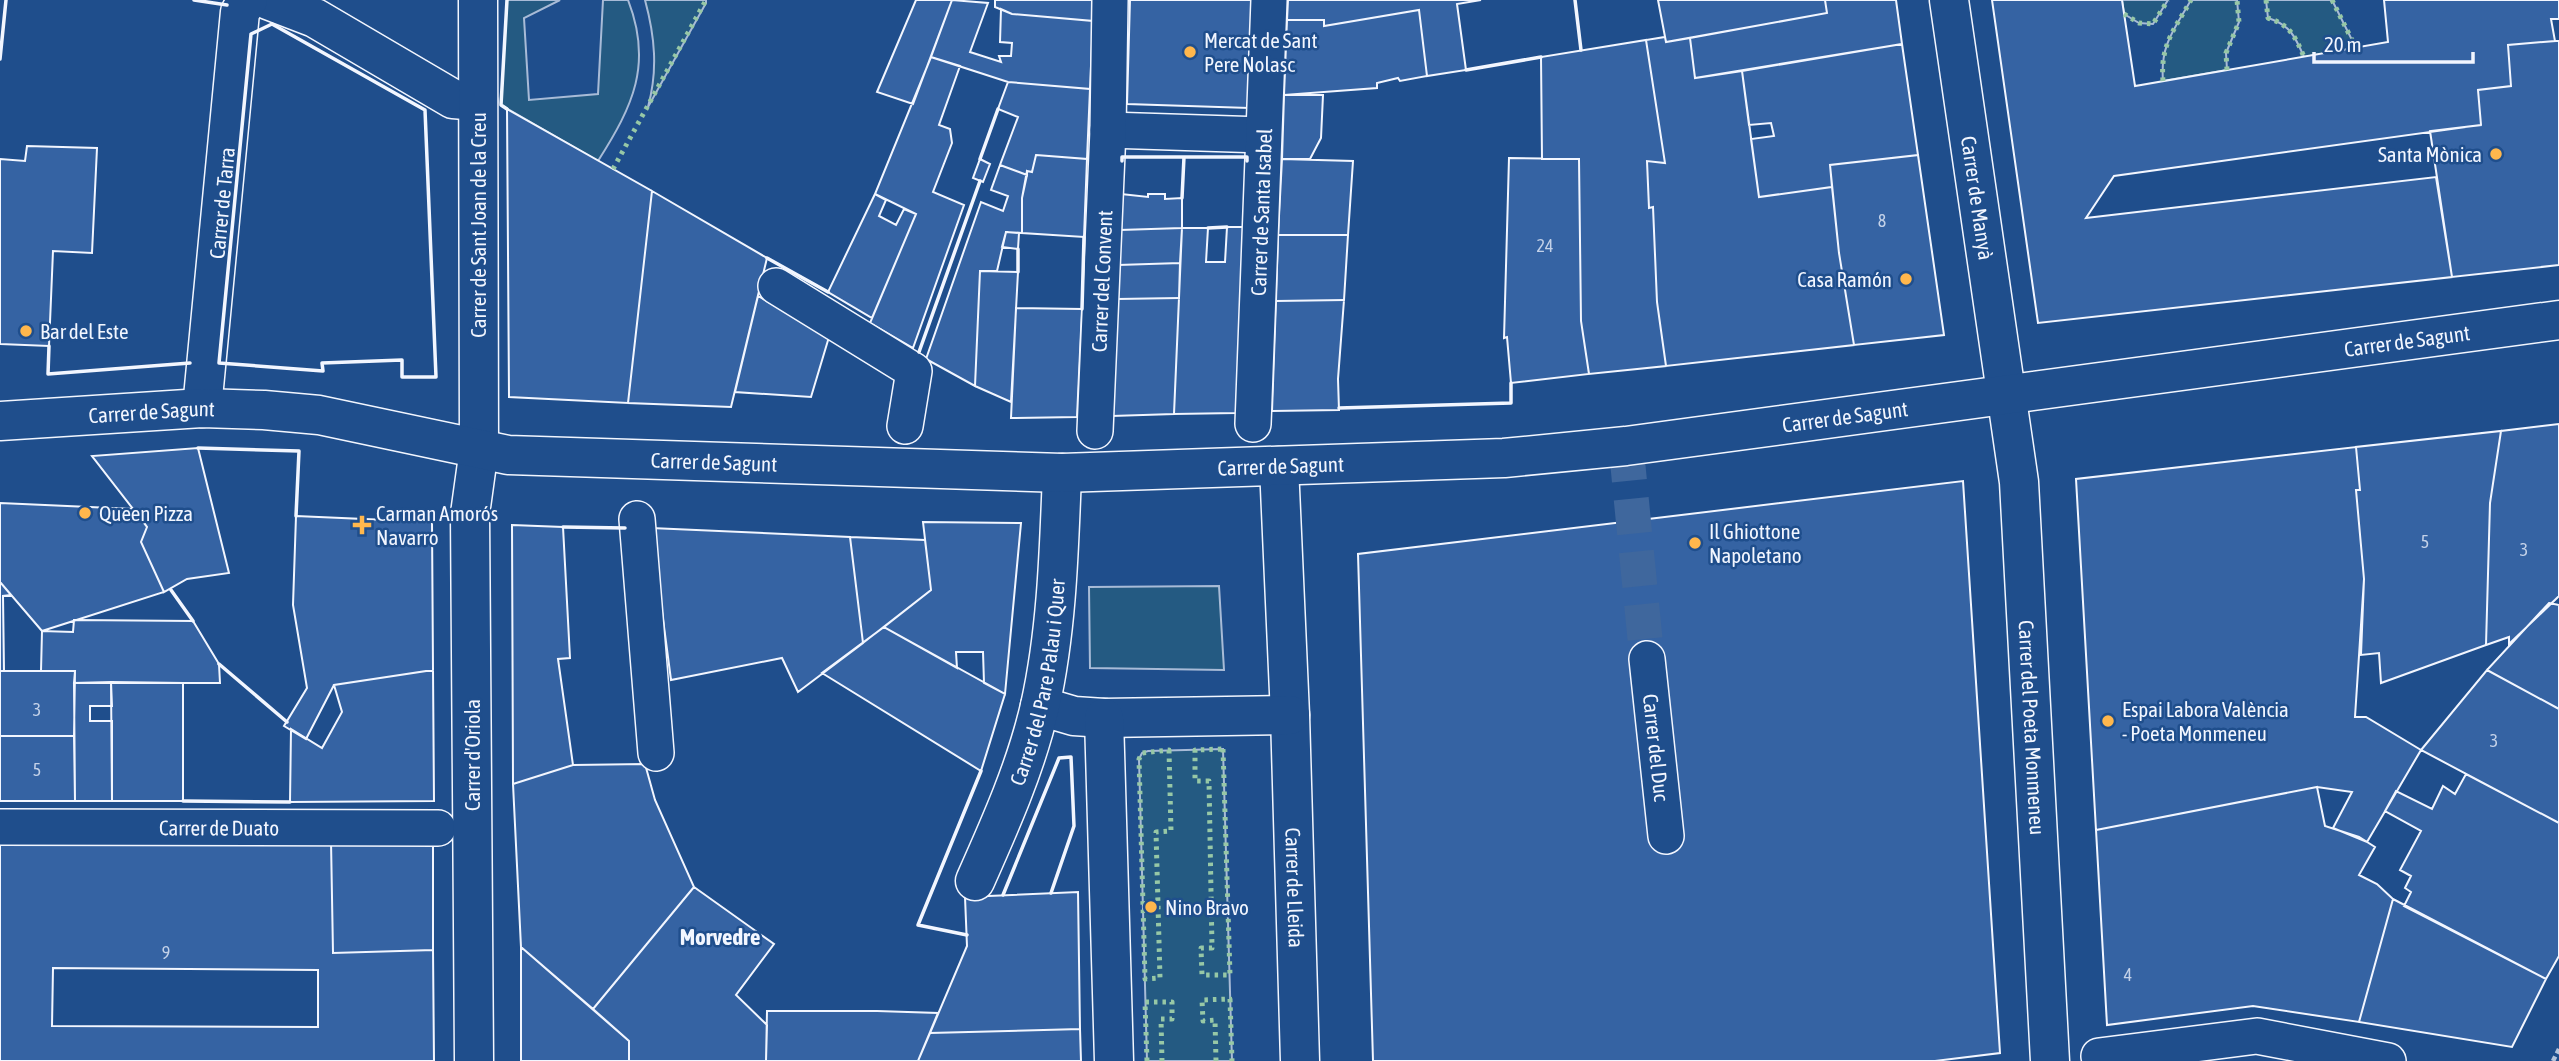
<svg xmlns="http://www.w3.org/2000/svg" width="2559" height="1061" font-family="'Asap Condensed',sans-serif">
<rect width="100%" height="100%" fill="#1f4e8c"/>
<path fill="#245a82" stroke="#a8bbd7" stroke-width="2" d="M507,0H560L524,18L529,100L598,94L603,0H628C653,64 633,106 598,161L501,105Z
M645,0H706V3L648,107C658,70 655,37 645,0Z
M2122,0H2168L2153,24L2139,23L2124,14Z
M2191,0H2237L2239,22L2226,53L2227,70L2163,81C2160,45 2174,30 2191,0Z
M2266,0H2332L2356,48L2304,57C2295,36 2290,25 2268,18Z
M1219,586L1224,670L1090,668L1089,587Z
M1223,749L1232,1061H1147L1139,759L1142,753L1148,751Z"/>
<path fill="#3563a3" stroke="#f2f6ff" stroke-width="2" fill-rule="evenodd" d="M916,0H952L913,104L877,92Z
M952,0L988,3L970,52L1001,62L999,56H1011L1012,43L1000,42L1001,9L1012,14L1093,21L1090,89L1008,82L931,57Z
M995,0H1094L1093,21L1012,14L995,7Z
M1130,0H1253L1249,108L1127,104Z
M1288,0H1481L1457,4L1466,70L1427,76L1419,10L1324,26V20H1287Z
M1658,0H1825L1827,13L1666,42Z
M1825,0H1896L1902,44L1695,78L1690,38L1827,13Z
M1992,0H2122L2135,86L2388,42L2384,0H2559V19H2551L2555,41L2508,45L2511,86L2478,90L2481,125L2114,176L2086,218L2436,177L2452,277L2038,323Z
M1419,10L1427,76L1400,81L1398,78L1377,83V88L1284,95L1287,20H1324V26Z
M1665,37L1666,42L1690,38L1695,78L1742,71L1759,197L1832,187L1839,253L1854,345L1666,366L1657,302L1653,207L1649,208L1647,161L1665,163L1646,40Z
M1646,40L1665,163L1647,161L1649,208L1653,207L1657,302L1666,366L1589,374L1581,321L1579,159H1542L1541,57Z
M2555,41H2559V265L2452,277L2430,131L2481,125L2478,90L2511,86L2508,45Z
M1902,44L1918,155L1830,165L1832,187L1759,197L1751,139L1774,136L1771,123L1749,125L1742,71Z
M931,57L960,66L939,125L950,129L952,143L933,192L964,205L913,348L870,323L916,214L875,194Z
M1008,82L1090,89L1087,159L1036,155L1032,172L1027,171V175L1000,165L1018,117L998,109Z
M1284,95H1323L1321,138L1310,159H1282Z
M507,109L652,191L628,403L509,397Z
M27,146L97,148L92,253L53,251L49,346L0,344V159L25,161Z
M1036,155L1087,159L1084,237L1022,233V198L1027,171L1032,172Z
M1918,155L1944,335L1854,345L1839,253L1830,165Z
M1509,158L1579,159L1581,321L1589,374L1511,383L1507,337L1504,338Z
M980,159L990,164L983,182L973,178Z
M1282,159L1353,161L1348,235H1278Z
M1000,165L1027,175L1022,198V233L1006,232L997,271H980L975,386L926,359L981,202L1003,211L1008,196L991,190Z
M652,191L767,258L731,407L628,403Z
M875,194L886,200L879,216L896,225L904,209L916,214L872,318L828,292Z
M1121,194L1148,197V194H1165V199L1182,198V228L1120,230Z
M1227,227H1245L1236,413L1174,414L1182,228H1208L1206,262H1225Z
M1182,228L1180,263L1118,265L1120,230Z
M1006,232L1019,233L1018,249L1002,247Z
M1278,235H1348L1344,300L1276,301Z
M1180,263L1179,298L1117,299L1118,265Z
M980,271L1018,272L1011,402L975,386Z
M758,296L829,337L811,397L735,392Z
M1179,298L1174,414L1112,416L1117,299Z
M1344,300L1338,379L1339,410L1272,411L1276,301Z
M1016,308L1082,309L1077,417L1011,418Z
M2559,424V596L2509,644V637L2486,645L2490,503L2501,431Z
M2501,431L2490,503L2486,645L2381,683L2379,653L2361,655L2364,579L2356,490H2360L2356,447Z
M2356,447L2360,490H2356L2364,579L2355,717H2366L2421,750L2367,842L2333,828L2352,792L2317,787L2096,830L2076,479Z
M198,448L229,573L187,579L164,592L141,542L147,527L92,456Z
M1963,481L2000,1053L1935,1061H1373L1358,554Z
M0,503L134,509L147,527L141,542L164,592L42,631L0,582Z
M296,516L432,522L433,670L334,685L306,739L284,726L307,688L293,605Z
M923,522L1021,523L1005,694L984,683L983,652H956L957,668L884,627L931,590Z
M512,525L563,527L570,658L558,659L573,765L513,784Z
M651,528L850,537L863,643L798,692L782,658L671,680Z
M850,537L925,540L931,590L863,643Z
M0,582L11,595L3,596L4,671H0Z
M2549,603L2559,605V709L2487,670Z
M74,620L193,621L219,664L220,683H74L75,671H41L42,631L73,632Z
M884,627L1005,694L981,771L822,673Z
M433,670L434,801L290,802L291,729L322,748L342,712L334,685Z
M2487,670L2559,709V823L2421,750Z
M0,671H75L74,736H0Z
M111,682L112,706H90V721H112V801H75L74,683Z
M111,682L183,683V801H112Z
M0,736H74L75,801H0Z
M645,764L655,800L694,887L593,1009L521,947L513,784L573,765Z
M2466,774L2559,823V956L2546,979L2404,906L2411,892L2405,888L2411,876L2400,870L2421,831L2385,811L2396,791L2432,809L2443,786L2455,794Z
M2317,787L2325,826L2359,837L2375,847L2359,875L2377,884L2393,899L2359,1022L2253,1006L2107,1025L2096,830Z
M0,840L331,841L333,953L433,950L434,1061H0ZM53,968L318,970V1027L52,1026Z
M331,841H433V950L333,953Z
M694,887L774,944L736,995L767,1025L766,1061H629V1041L593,1009Z
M1078,892L1080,1029L930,1033L967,946L965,897Z
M2393,899L2546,979L2512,1047L2359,1022Z
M521,947L629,1041V1061H521Z
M767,1011H877L938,1013L918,1061H766Z
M1080,1029L1081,1061H918L930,1033Z"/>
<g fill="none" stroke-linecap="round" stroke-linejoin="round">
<path stroke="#3f679d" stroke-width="35" stroke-dasharray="35 18" stroke-linecap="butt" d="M1626,446L1647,659"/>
<g stroke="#f2f6ff" stroke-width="38">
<g id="pedestrian">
<path d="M1108,130L1263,135"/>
<path d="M776,286L914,371L905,426"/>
<path id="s1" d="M1253,424L1269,0"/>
<path id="s2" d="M1095,431L1108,130L1110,0"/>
<path d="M637,519L656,753"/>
<path id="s3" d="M1647,659L1666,836"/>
<path id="s4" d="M0,827L438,828"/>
<path d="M2099,1056L2257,1036L2388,1061"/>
</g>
</g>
<g stroke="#f2f6ff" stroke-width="41">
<g id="minor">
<path d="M268,0L315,18L453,99L478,101"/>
<path id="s5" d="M1949,0L2019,482L2050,1061"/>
<path id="s6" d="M202,408L240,12L248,0"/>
<path id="s7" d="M1279,466L1290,715L1300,1061"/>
<path d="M1040,706L1074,716L1104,718L1290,715"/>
<path d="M1104,718L1114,1061"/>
<path id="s8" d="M975,881C1000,825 1026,767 1040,706C1057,630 1059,550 1062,473"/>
<path d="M474,1061L470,514L479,449L478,0"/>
</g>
</g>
<g stroke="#f2f6ff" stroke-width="41">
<g id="tertiary">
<path id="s9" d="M0,421L202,408L264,410L319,415L508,455L1062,473L1504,458L1626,446L2559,320"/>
</g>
</g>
<path stroke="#b3c4dc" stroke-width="4.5" stroke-dasharray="5 3.5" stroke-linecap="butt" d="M2553,1061L2559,1049"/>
<use href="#pedestrian" stroke="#1f4e8c" stroke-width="35"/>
<use href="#minor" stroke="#1f4e8c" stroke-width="38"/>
<use href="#tertiary" stroke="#1f4e8c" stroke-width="38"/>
<path stroke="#97c8a6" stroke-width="5" stroke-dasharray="3.5 5" stroke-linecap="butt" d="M2266,0L2268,18C2290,25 2295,36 2304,57
M2332,0L2356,48
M2124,14L2139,23L2153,24L2168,0
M2227,70L2226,53L2239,22L2237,0
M2163,81C2160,45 2174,30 2191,0
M613,169L706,0
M1223,749L1230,975H1202L1201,948H1212L1209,781H1195V750Z
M1169,750L1171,831L1156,832L1160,978L1145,979L1139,759L1142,753Z
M1147,1061L1145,1002H1172V1019H1161L1162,1061
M1216,1061L1215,1020L1203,1021L1202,1000L1230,999L1232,1061"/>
<path stroke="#f2f6ff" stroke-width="3.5" d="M194,0L227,5
M507,0L501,105L507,109
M1575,0L1581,50
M272,24L425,110L436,377H402V360L322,363L323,371L219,363L251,34Z
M0,59L6,0
M1466,70L1541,57
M980,159L998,109
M1122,161V157H1247V161
M1182,198L1184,157
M1208,228L1227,227
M767,258L828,292
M1018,272V249
M1082,309L1084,237
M49,346L48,374L190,363
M919,352L980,181
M1339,408L1511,403V383
M198,448L299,451L296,516
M563,527L625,528
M171,590L193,621
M219,664L287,722
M183,801L290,802
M1003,895L1059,758L1071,757L1074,826L1051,893
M967,935L918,925L981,771"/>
</g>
<g fill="#ffb74d" stroke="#1f4e8c" stroke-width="2.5">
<circle cx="1190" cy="52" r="7"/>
<circle cx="2496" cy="154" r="7"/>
<circle cx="1906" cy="279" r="7"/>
<circle cx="26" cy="331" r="7"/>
<circle cx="85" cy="513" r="7"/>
<path d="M358.5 514.5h7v7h7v7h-7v7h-7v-7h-7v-7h7z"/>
<circle cx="1695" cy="543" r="7"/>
<circle cx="2108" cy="721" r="7"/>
<circle cx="1151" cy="907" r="7"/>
</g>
<g text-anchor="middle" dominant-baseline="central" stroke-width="5" stroke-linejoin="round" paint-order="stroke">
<g font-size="18" fill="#c3d1e8">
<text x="1882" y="220">8</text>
<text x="1545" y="245">24</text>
<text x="2425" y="541">5</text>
<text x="2524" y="549">3</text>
<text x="37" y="709">3</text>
<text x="2494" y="740">3</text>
<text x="37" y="769">5</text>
<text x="166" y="952">9</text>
<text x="2128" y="974">4</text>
</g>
<g font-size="21" fill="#f2f6ff" stroke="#1f4e8c" text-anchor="start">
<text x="1204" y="40">Mercat de Sant<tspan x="1204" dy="24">Pere Nolasc</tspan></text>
<text x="2482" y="154" text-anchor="end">Santa Mònica</text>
<text x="1892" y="279" text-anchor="end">Casa Ramón</text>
<text x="40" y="331">Bar del Este</text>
<text x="99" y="513">Queen Pizza</text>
<text x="376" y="513">Carman Amorós<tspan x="376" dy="24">Navarro</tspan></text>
<text x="1709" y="531">Il Ghiottone<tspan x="1709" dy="24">Napoletano</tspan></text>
<text x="2122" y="709">Espai Labora València<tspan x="2122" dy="24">- Poeta Monmeneu</tspan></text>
<text x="1165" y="907">Nino Bravo</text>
</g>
<g font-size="21" fill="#f2f6ff" stroke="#1f4e8c">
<text stroke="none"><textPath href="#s5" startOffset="200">Carrer de Manyà</textPath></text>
<text stroke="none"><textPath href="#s6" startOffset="206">Carrer de Tarra</textPath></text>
<text stroke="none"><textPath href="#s1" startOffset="212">Carrer de Santa Isabel</textPath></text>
<text transform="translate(478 225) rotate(-90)">Carrer de Sant Joan de la Creu</text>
<text stroke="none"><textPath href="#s2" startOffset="150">Carrer del Convent</textPath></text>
<text stroke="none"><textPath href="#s9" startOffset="2420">Carrer de Sagunt</textPath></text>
<text stroke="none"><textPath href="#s9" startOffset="152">Carrer de Sagunt</textPath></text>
<text stroke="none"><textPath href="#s9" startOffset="1853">Carrer de Sagunt</textPath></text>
<text stroke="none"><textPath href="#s9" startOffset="719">Carrer de Sagunt</textPath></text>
<text stroke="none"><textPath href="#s9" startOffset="1286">Carrer de Sagunt</textPath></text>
<text stroke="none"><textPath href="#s8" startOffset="210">Carrer del Pare Palau i Quer</textPath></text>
<text stroke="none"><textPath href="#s5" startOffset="733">Carrer del Poeta Monmeneu</textPath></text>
<text stroke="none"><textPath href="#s3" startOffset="89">Carrer del Duc</textPath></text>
<text transform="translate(472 755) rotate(-90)">Carrer d'Oriola</text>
<text stroke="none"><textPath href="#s4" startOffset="219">Carrer de Duato</textPath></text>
<text stroke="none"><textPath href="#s7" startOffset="422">Carrer de Lleida</textPath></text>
</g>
<g font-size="23" font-weight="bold" fill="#f2f6ff" stroke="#1f4e8c">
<text x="720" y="937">Morvedre</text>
</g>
</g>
<path d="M2314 52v10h159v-10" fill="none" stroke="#f2f6ff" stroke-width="3.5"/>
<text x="2324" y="52" font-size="21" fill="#f2f6ff" stroke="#1f4e8c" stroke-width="5" paint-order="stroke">20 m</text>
</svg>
